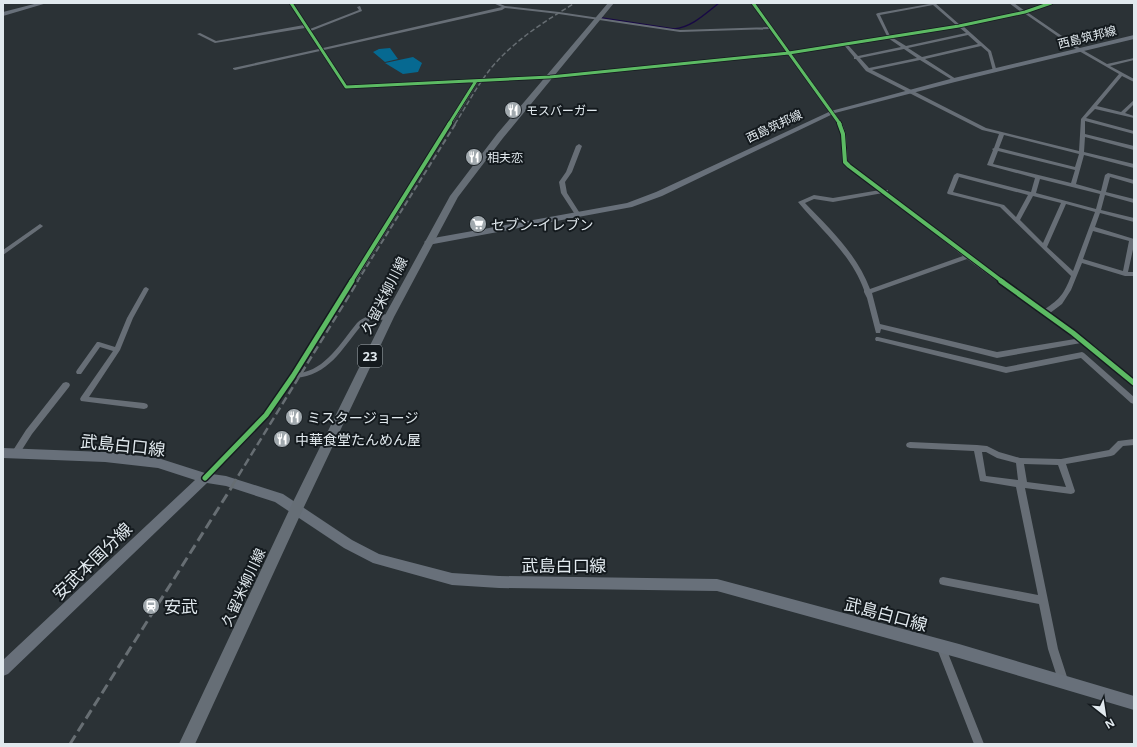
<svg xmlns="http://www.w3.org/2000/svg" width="1137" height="747" font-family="'Noto Sans','Noto Sans JP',sans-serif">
<rect width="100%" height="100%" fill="#2b3236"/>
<path fill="#066991" d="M390,48L398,59L385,62L373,52L379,49Z
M413,57L422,63L418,72L403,74L385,63Z"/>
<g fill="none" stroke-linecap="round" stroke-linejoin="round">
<path stroke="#180945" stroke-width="1.5" d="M602,18L674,29C692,27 705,14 719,3"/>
<path fill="#676e76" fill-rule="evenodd" d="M289,3H293L310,29L359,10L357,7L360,6L362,11L311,31L323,48L502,7L493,3H498L505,6L559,12L680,30L768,27L751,3H755L790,52L887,36L876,14L878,13L935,3L960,25L1021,12L1009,3H1014L1025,11L1047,3H1053L1027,12L1081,49L1107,64L1134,58V60L1110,66L1134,79V82L1122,76L1097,106L1121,112L1134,100V104L1125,113L1134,116V118L1095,109L1086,118L1134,131V134L1085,121V134L1134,146V150L1085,137L1084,152L1134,164V168L1084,155L1076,184L1101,191L1105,175L1108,173L1134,180V184L1110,177L1106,192L1134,199V203L1105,195L1101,210L1134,218V222L1100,213L1095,227L1134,239V245L1128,272H1134V276H1125L1082,263L1071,290L1062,304L1050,313L1096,347L1134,379V386L1131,385L1081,343L997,358L881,329L880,333H876L867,298L864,292V290C851,254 822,231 798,202L814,195L833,198L880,190L847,167L842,162L841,134L839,125L788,54L550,78L478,82L299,373C326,370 341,342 357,323C366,314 379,313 391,315L392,317L391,319C380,321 371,317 361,326C341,350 329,375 295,378L269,417L208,480L205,481L202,480L201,478L202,476L263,413L291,374L473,82L346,88L344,87L320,51L235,70L233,69V68L319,49L305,28L215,43L197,34L200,33L216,41L304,25ZM933,5L956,25L890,36L880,15ZM505,8L559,14L680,32L770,29L786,52L550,76L347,86L324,50L502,10ZM1024,13L1079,51L1119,74L1081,119L1079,151L986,128L872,70L920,60L954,81L956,80V79L925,59L981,46L988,52L993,71L997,72L991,51L963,26ZM959,27L966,33L906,46L893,38ZM968,35L978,44L922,57L908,48ZM888,38L901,47L858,56L848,45ZM844,45L854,57V59H856L866,71L982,130L999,134L994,148L992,149L993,150L987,165L1035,178L1031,192L957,173L954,175L947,193L948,194L1000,207L1071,276C1064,294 1060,299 1045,309L969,254L888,192V190H885L848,162L846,134L843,125L792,54ZM904,49L917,58L869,68L860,58ZM1004,135L1079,154L1075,167L999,148ZM998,151L1075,170L1071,183L993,164ZM959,177L1028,195L1016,217L1004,205L953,192ZM1040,179L1100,194L1096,209L1036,193ZM883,193L963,256L870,289C857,254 829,228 805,203L814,199L833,202ZM1033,196L1061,203L1043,243L1020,220ZM1066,204L1095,212L1073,271L1047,247ZM1093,231L1129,241L1123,271L1083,259ZM967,259L1075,339L997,352L880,324L872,293Z
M579,144L582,146L572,172L565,182L567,193L581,215L578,217L576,216L561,193L559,182L566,172L576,146Z
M40,224L43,226L42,227L3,255V250Z
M146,287L149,289L133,318L120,350L89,397L144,403L147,404L148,406L147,408L144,409L81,401L80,399L81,397L113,351L100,347L81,374H77L76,372L77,370L97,342H99L115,347L127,318L144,288Z
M876,337H878L1006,367L1082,352L1084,353L1134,397V404L1131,403L1081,358L1006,373L878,341H876L875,339Z
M66,382L69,383L70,385L69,387L32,434L18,456L15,457L12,456L11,454L12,452L26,430L63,383Z
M1134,439V445L1123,446L1114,455L1111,456L1066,464L1075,491L1074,493L1071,494L1025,488L1058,649L1069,683L1067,686L1064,688L1061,686L1059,683L1048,649L1039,604L943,585L940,584L939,581L940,578L943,577L1038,595L1016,487L980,481L974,451L910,448L907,447L906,445L907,443L910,442L977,445L987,446L999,452L1020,458L1061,459L1109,450L1118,441ZM982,452H986L997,458L1016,463L1018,480L986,476ZM1024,464L1058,465L1066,487L1027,482Z
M941,641L944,643L984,744H974L936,646L938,643Z"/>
<path fill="#68707a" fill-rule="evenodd" d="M38,3H47L3,16V12Z
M1134,35V39L955,82L835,113L662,196L632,207L428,245L424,242L428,239L627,203L656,192L831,111L954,78Z
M3,448L105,452L158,458L205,473L226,476L283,494L352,540L379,554L452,573L499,576L717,579L959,644L1134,696V710L959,658L717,591L499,588L452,585L373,563L344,548L275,502L226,486L207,483L8,674L3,676V660L195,480L158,468L105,462L3,458Z"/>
<path fill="#666e76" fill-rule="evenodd" d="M608,3H614L503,138L458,197L394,317L303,509L195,744H179L292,504L384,317L450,196L497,134Z"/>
<path stroke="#676e73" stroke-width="1.5" stroke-dasharray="5 2.5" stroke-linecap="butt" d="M455,124C467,105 478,84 492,67C515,40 545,21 575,3"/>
<path stroke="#676e73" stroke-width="2" stroke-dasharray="6 3" stroke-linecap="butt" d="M357,282L456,123"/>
<path stroke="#676e73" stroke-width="2.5" stroke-dasharray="8 4" stroke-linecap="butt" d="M232,486L358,281"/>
<path stroke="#676e73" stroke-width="3" stroke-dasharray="10 5" stroke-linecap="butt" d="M70,744L233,485"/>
<g stroke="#141a1e" stroke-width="4.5">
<path id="cycleway-far2" d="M291,3L346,87L550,77L789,53L959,26L1025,12L1051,3
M753,3L840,124
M449,124L476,81"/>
</g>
<g stroke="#141a1e" stroke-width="6">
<path id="cycleway-far1" d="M839,123L843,134L845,162L849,166L1003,282
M351,282L450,123"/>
</g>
<g stroke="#141a1e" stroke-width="8">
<path id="cycleway" d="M1001,281L1073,333L1134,383
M205,478L266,415L293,376L352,281"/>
</g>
<use href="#cycleway-far2" stroke="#5cba63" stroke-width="3"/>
<use href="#cycleway-far1" stroke="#5cba63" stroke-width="4"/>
<use href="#cycleway" stroke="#5cba63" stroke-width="5"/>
</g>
<defs>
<g id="restaurant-disc" transform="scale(0.9)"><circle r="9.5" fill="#a1a9ae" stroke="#141a1e"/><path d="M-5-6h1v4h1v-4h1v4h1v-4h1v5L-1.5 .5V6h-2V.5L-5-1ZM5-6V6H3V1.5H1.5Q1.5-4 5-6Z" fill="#fff"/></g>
<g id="supermarket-disc" transform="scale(0.9)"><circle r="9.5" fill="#a1a9ae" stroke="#141a1e"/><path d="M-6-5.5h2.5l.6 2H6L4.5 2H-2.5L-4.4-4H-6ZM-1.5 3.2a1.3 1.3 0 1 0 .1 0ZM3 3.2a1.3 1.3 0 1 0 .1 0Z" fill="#fff"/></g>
<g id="station-disc" transform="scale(0.9)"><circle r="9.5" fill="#a1a9ae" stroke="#141a1e"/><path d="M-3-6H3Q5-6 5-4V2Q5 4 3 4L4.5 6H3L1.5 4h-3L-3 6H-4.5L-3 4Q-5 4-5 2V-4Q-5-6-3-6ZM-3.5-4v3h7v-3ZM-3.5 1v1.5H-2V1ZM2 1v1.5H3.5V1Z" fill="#fff"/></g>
</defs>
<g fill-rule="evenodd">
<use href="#restaurant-disc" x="513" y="110"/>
<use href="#restaurant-disc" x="474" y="157"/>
<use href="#supermarket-disc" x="478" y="224"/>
<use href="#restaurant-disc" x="294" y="417"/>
<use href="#restaurant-disc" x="282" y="439"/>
<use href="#station-disc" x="151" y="606"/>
</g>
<g text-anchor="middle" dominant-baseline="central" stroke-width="4" stroke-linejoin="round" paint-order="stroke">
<g font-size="12" fill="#e1e9ee" stroke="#141a1e">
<text transform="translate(1087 37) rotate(-14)">西島筑邦線</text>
<text transform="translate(774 126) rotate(-25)">西島筑邦線</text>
</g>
<g font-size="12" fill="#e1e9ee" stroke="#141a1e" text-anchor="start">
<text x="526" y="110">モスバーガー</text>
<text x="487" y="157">相夫恋</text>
</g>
<rect fill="#141a1e" stroke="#a4abb0" stroke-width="1" x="358" y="345" width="24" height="22" rx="3"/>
<g font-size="13" font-weight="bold" fill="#e1e9ee">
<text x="370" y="356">23</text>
</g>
<g font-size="14" fill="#e1e9ee" stroke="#141a1e" text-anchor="start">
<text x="491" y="224">セブン-イレブン</text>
<text x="307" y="417">ミスタージョージ</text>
<text x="295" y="439">中華食堂たんめん屋</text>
</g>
<g font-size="14" fill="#e1e9ee" stroke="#141a1e">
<text transform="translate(384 295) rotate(-63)">久留米柳川線</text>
<text transform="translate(243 587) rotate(-65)">久留米柳川線</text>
</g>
<g font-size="17" fill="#e1e9ee" stroke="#141a1e">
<text transform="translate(123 445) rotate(6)">武島白口線</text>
<text transform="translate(92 561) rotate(-44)">安武本国分線</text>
<text x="564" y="565">武島白口線</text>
<text transform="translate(886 614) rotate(15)">武島白口線</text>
</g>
<g font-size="17" fill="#e1e9ee" stroke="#141a1e" text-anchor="start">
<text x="164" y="606">安武</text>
</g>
</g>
<rect width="1137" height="747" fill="none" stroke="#e1e9ee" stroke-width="8"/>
<g transform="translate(1105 715) rotate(150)" stroke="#141a1e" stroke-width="3" paint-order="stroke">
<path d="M0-3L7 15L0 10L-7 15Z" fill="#e1e9ee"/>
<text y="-6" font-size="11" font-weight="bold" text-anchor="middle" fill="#e1e9ee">N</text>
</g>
</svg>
